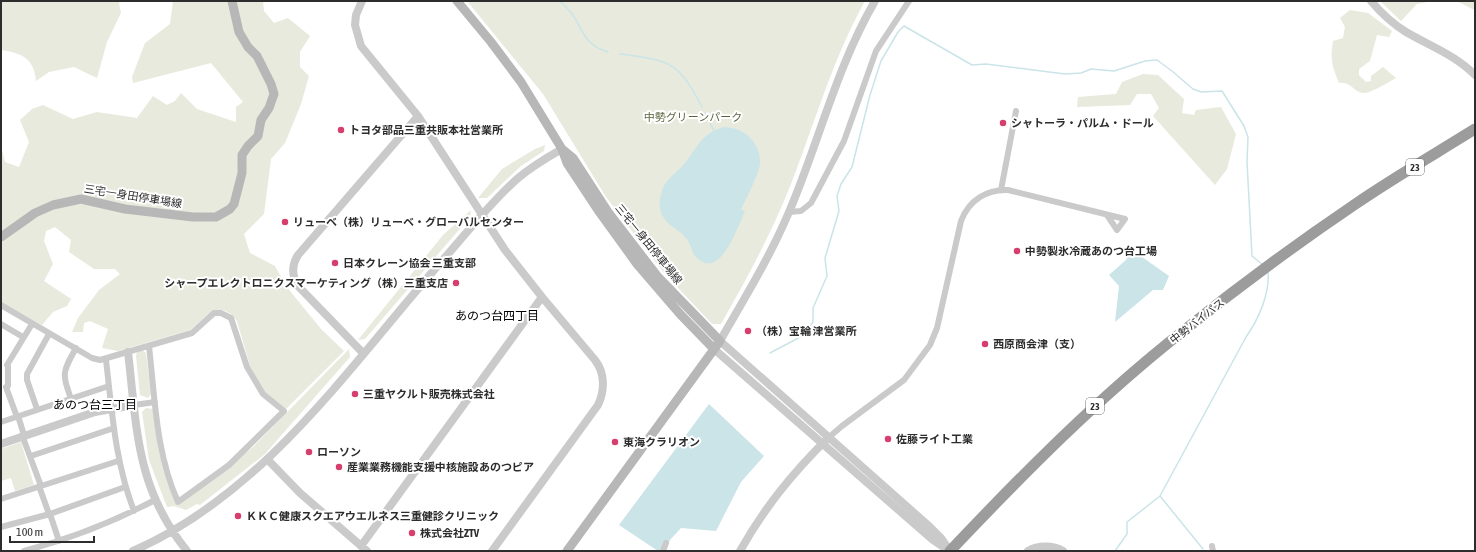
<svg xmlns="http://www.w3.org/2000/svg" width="1476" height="552" font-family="'Asap Condensed','Noto Sans JP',sans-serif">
<rect width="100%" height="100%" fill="#fff"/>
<path fill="#e7eadc" d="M1,1H123L119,3L121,13L107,42L97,78L74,67L49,72L36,81C34,58 22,53 1,50Z
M173,1H263L264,11L274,23L288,18L310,36L300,52V67L309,76L301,104L285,143L271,159L264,214L244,234L250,253L275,266L286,286L321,329L344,351L286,409L265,393L250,366L237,321L231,314L224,310L212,311L190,330L118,351L102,348L108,329L90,321L84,323L83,332H72L78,318L99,290L120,274L115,269H94L69,252L71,240L55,227L46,231L44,241L53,264L44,281L71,299L67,306L53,312L42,325L1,303V147L5,162L19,167L29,142L20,120L32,109L43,105L73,119L97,112L137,118L153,96L167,105L175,101L181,93L197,109L236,122V107L243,102L211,63L133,83L132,77L145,43L170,24Z
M467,1H865C832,60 814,126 789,189C770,236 746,280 721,324H712L665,274L606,197L543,94Z
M1380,1H1432L1417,4L1401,21Z
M1457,1H1475V9L1474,10Z
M1350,10L1368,13L1392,31L1389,37L1377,35L1370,61L1359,69V75L1366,82L1371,81V76L1383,67L1396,78C1389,82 1371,93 1364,93C1354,93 1351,81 1339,83C1332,66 1330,60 1333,41L1343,38L1345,27L1340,18Z
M1143,74L1158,75L1184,99L1182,113L1194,115L1196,110L1221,107L1236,134L1227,169L1215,185L1153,116L1159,108L1151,94H1137L1130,105L1077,107L1078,97L1116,94L1122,82Z
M545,145L544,151L521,166L487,198H478L502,169L535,149Z
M471,210L470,217L365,339L358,340L443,235Z
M349,349L350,357L265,454L200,505L197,504L186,510L174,506L167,507L149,460L142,412L146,408L153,409C157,443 161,476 178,506L253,447Z
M142,350L146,353L151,394L148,398L140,395L136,356L137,352Z
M21,442L34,485L15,491L11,478L1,481V449Z"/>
<path fill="#cae4e8" d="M724,127C743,127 761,142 760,163C760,172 746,199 741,209L745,211C738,226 720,282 696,257C691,252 691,243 686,238C678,228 666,226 661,212C658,204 660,196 663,188C667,178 678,172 685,163C693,153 699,140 710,133C714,130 719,129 724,127Z
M1124,249L1131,256L1135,252L1169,276L1163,290H1153L1115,322L1119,286L1109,275L1127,259L1122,252Z
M709,404L764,456L741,482L716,531L681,528L670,540L665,551H658L619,525Z"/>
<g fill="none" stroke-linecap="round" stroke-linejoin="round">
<path stroke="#cae4e8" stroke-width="1.5" d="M559,1C585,19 576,43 608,52
M620,54C671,61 677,60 702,107
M705,113L714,131
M770,353L804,335L813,322V308L827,276L825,258L839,211L837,196L841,184L852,167L870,95L881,61L898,32L904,26L972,65L986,64L1065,74L1081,73L1091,69L1114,71L1145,61L1157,60L1172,71L1193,89L1201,92L1222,91L1244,126L1248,137L1247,162L1252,256L1263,265
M1160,496L1203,549
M1115,551L1127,534V522L1160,496L1246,337C1258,320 1270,294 1268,272"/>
<path stroke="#cacaca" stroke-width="6" d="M1001,190L1016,111
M789,212L801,211L811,203L844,141L876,51L909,1
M1,305L92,358L100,360L192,333L214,313H221L231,318L247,367L263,394L284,411L229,465L178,502C156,454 155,399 149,346
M1,324L23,337
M106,360C112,411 115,462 134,511
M71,399C62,373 62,373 76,348
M134,405L155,402
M37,409L27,380V374L49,334
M18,416L24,435
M17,417L6,387L8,386V366L7,365L32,324
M1,422L109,386
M22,435L41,486
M828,438L842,426L904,380L930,345L937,328L961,221C969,200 987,189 1008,190L1125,219L1117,230L1107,215
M31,456L114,428
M39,486L49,514
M1,499L118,461
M50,514L59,541
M1,527L50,514L125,487
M1212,546L1213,551
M24,551C70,539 113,522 155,500
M663,551L666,543"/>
<path stroke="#cacaca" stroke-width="8" d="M362,1L356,15L355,25L361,46L418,116L505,250L542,297L595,360C605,373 605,390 598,405L492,551
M875,1C836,68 819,142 789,212C770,257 744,299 720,341L930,527L941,538L950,551
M1371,1C1381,13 1393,24 1406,32C1430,46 1455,55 1475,75
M714,349L933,540L948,550
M128,352C137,429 136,488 187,551
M363,353L298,286C292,276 291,266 298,255L418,116
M1,444L95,412L134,405
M268,460L300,493L367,551
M361,546L542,297
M133,551C265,493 349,367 441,262C466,234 489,204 517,179C531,167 546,158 562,149
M740,551C765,507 791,475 826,440
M1028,551C1038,545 1053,545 1063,551"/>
<path stroke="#b7b7b7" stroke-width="9" d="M457,1L491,42L521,82L562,149L567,163L598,210L637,264L680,314L714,349
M562,149L573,158L608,212L658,277L720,341L567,551
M1,237L35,213L53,205L81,199L125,209L193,217H216L230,209L234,204L242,173V155L248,146L258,136L261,120L269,108L274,94L271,84L257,56L248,47L239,32L232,1"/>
<path stroke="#9c9c9c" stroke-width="11" d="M950,551C1023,474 1098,398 1182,332C1238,287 1295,245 1354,205C1393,178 1435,154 1475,129"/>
</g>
<g fill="#d63e6e" stroke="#fff" stroke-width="1.5">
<circle cx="1003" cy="123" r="4"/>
<circle cx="341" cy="130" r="4"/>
<circle cx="285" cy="222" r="4"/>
<circle cx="1017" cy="251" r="4"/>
<circle cx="335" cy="263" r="4"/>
<circle cx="456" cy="283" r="4"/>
<circle cx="748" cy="331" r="4"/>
<circle cx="985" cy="344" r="4"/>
<circle cx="355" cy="394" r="4"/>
<circle cx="888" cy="439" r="4"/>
<circle cx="615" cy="442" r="4"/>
<circle cx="309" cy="452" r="4"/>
<circle cx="339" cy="467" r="4"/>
<circle cx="238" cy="516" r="4"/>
<circle cx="412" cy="533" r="4"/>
</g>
<g text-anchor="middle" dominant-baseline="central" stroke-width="4" stroke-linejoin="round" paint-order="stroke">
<g fill="#fff" stroke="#6c6c6c" stroke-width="1">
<rect x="1406" y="159" width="18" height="16" rx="3"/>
<rect x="1086" y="398" width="18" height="16" rx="3"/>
</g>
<g font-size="10" font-weight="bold" fill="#2d2d2d">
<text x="1415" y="167">23</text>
<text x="1095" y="406">23</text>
</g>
<g font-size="11" fill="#5a653f" stroke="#fff">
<text x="693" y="117">中勢グリーンパーク</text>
</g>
<g font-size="11" font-weight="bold" fill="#2d2d2d" stroke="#fff" text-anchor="start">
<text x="1011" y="123">シャトーラ・パルム・ドール</text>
<text x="349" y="130">トヨタ部品三重共販本社営業所</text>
<text x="293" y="222">リューベ（株）リューベ・グローバルセンター</text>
<text x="1025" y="251">中勢製氷冷蔵あのつ台工場</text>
<text x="343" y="263">日本クレーン協会 三重支部</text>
<text x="448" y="283" text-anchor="end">シャープエレクトロニクスマーケティング（株）三重支店</text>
<text x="756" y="331">（株）宝輪 津営業所</text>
<text x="993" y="344">西原商会津（支）</text>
<text x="363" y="394">三重ヤクルト販売株式会社</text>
<text x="896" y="439">佐藤ライト工業</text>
<text x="623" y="442">東海クラリオン</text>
<text x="317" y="452">ローソン</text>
<text x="347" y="467">産業業務機能支援中核施設あのつピア</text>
<text x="246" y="516">ＫＫＣ健康スクエアウエルネス三重健診クリニック</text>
<text x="420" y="533">株式会社ZTV</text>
</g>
<g font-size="11" fill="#2d2d2d" stroke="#fff">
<text transform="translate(133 196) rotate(9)">三宅一身田停車場線</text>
<text transform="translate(649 244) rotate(51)">三宅一身田停車場線</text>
<text transform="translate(1197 321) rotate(-38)">中勢バイパス</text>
</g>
<g font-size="12" fill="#000" stroke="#fff">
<text x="497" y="316">あのつ台四丁目</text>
<text x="95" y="405">あのつ台三丁目</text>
</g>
</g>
<rect width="1476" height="552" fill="none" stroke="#2d2d2d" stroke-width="4"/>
<path d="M10 536v6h84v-6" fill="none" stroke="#2d2d2d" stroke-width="2"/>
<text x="16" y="536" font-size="12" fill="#2d2d2d" stroke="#ffffff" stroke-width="3" paint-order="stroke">100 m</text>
</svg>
